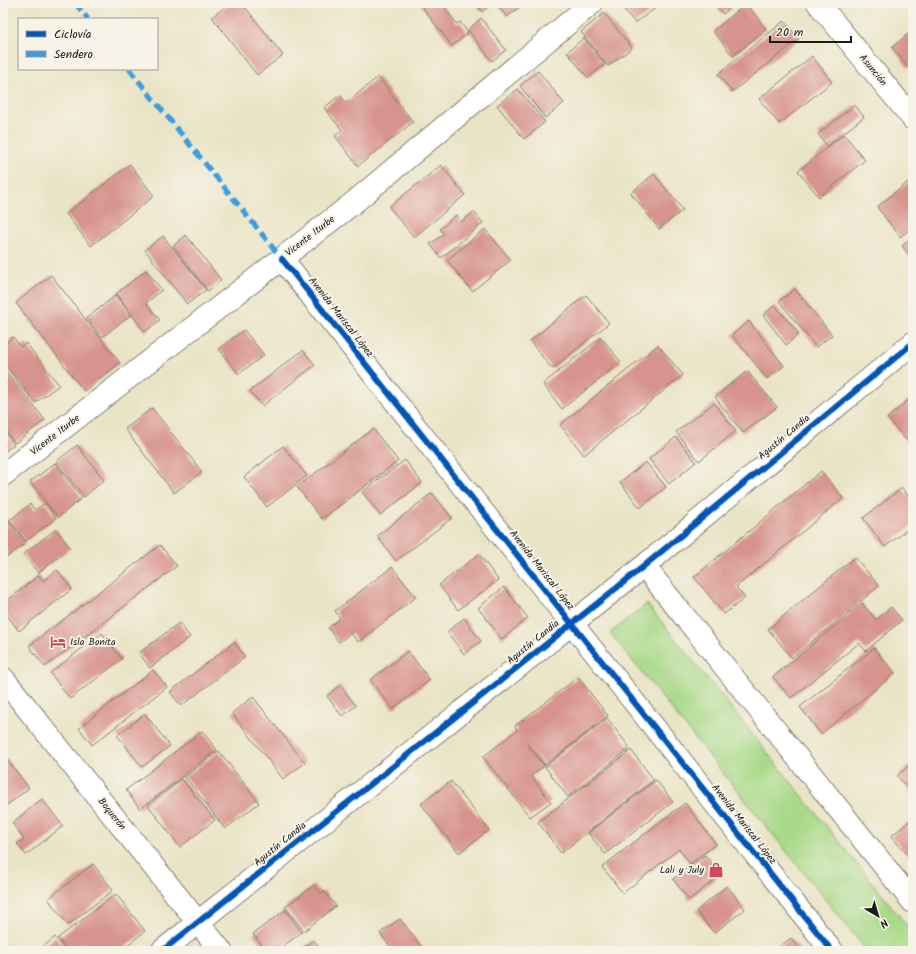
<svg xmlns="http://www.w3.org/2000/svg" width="916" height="954" font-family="Kalam,sans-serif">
<rect width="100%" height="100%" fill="#f7f3e8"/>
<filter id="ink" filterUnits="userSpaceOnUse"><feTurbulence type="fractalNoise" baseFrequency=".025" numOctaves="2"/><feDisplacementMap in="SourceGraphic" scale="8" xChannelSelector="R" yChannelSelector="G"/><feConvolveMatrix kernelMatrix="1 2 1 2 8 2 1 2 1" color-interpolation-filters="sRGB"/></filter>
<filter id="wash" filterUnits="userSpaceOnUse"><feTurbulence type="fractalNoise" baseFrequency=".012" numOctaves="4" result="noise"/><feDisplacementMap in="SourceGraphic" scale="16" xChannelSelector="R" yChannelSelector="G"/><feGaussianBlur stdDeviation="0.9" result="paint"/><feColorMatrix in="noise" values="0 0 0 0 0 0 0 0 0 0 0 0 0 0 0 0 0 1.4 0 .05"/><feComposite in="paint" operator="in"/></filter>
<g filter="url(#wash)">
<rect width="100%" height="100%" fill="#eae4c6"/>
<path fill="#a8d988" stroke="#627a52" d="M647,604L913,933V945L905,951H867L610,633Z"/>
<g id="blocks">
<path fill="#d7938d" d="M230,3H242L283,55L257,75L212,17Z
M419,3H441L457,24L460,22L468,33L452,46Z
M475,3H493L482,12Z
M496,3H525L507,17Z
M619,3H654L657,7L635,23Z
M713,3H737L723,14Z
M746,4L766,29L733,56L713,31Z
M604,13L632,48L608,66L581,32Z
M481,18L506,50L492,61L468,30Z
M784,21L799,39L732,92L718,74Z
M913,30V64L908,68L892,47Z
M584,38L605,64L588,78L567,52Z
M812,56L832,82L779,124L759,99Z
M538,71L564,103L545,118L520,86Z
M378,77L413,122L358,166L335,136L342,130L324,108L340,95L346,103Z
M518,89L545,122L524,139L497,105Z
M855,105L864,117L827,146L818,134Z
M844,134L865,160L819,197L798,171Z
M130,164L154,196L91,246L66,214Z
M441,165L465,195L414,237L389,207Z
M654,174L683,210L659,229L631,193Z
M913,178V227L900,237L877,207Z
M474,212L483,223L441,258L430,244L444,234L440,229L456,215L461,222Z
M485,229L511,260L472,291L447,260Z
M186,235L221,280L208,291L173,246Z
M163,236L206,290L187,304L145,250Z
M913,237V260L902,246Z
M146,270L162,290L146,303L160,320L145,332L116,294Z
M51,275L120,363L84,391L16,303Z
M795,289L832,335L816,347L779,301Z
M116,295L131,315L102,337L87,318Z
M586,295L609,323L552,369L530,341Z
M775,305L799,334L786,345L763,315Z
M749,321L784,366L767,379L732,335Z
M244,330L264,355L239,374L219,349Z
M13,337L21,347L26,343L59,385L35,403L3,362V345Z
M601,337L621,362L562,409L543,384Z
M658,345L683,375L584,455L560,425Z
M303,350L315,365L262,406L250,391Z
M3,367L45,420L15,443L3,427Z
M747,371L777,407L743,433L715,397Z
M913,396V448L887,418Z
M714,403L736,431L699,461L676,432Z
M152,408L202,472L174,493L125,429Z
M373,429L398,461L322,519L297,487Z
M3,430L14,444L3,453Z
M676,437L696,462L669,484L649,459Z
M77,445L104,480L84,497L56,462Z
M283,446L307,476L267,507L244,477Z
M405,460L422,483L380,515L362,492Z
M646,462L666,487L640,508L620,482Z
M55,463L82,498L58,517L30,482Z
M821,471L843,498L736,587L745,598L724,614L694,577Z
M902,488L913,502V525L885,547L863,518Z
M432,493L452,518L396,561L377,536Z
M45,503L56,518L26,541L10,520L30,504L35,510Z
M3,514L26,543L3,560Z
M56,529L70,548L38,573L23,554Z
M160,545L177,566L45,667L29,646Z
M479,554L498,580L458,610L439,585Z
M855,557L879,586L792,658L768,629Z
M392,567L416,597L358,642L351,633L339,642L328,628L340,618L335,611Z
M57,570L72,589L19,631L3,610V604L39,575L43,581Z
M504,587L528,618L502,639L478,608Z
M862,603L876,620L891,607L902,620L866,651L859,643L791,698L773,677Z
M464,618L481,641L464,654L447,632Z
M179,623L190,637L150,668L139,653Z
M102,633L122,659L70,699L50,673Z
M234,642L245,657L181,706L170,692Z
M874,648L895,673L821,734L800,707Z
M408,651L430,680L393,709L370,680Z
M153,670L167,687L92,745L79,728Z
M578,677L608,716L545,765L527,744L544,766L531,776L551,802L530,817L483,757L517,730L515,726Z
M340,685L356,706L342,716L327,696Z
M253,697L305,763L283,779L232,713Z
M145,714L170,746L142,767L117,735Z
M607,718L630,748L568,797L545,767Z
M202,731L217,750L140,809L126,790Z
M631,750L654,780L561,853L538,822Z
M219,751L259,803L225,829L185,777Z
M6,758L29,788L3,808V760Z
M913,762V794L897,776Z
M182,779L215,820L180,847L148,805Z
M656,780L673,802L605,854L588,833Z
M451,781L489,830L459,853L421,804Z
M42,799L63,826L26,855L17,844L24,839L12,823Z
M685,803L716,844L690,864L679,849L623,893L602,867Z
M913,818V861L891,836Z
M705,855L721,875L689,900L673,879Z
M93,864L113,890L68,925L48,899Z
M314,885L321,893L324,891L336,906L304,931L285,907Z
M727,886L745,909L714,933L696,911Z
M116,894L145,931L120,951H68L58,938Z
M285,910L302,932L277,951H267L253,934Z
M400,919L425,951H393L380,933Z
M55,937L66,951H38Z
M791,938L801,951H774Z
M314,940L322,951H298Z"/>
</g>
</g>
<g filter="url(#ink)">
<use href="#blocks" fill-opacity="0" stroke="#838071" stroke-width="1"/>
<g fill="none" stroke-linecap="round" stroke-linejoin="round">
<g stroke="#838071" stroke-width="24">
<path id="minor" d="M818,3L913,119
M282,259L832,951
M3,475L352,204L592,3
M644,566L913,902
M3,678L221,951
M162,951L644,566L913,343"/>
</g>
<use href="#minor" stroke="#fff" stroke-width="22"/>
<path stroke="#3c9bdf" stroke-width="5" stroke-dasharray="10 5" stroke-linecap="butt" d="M75,3L88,19
M129,69L282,259"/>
<g stroke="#f7f3e8" stroke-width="8">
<path id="cycleway" d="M282,259L832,951
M162,951L644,566L913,343"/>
</g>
<use href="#cycleway" stroke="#0057b8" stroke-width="6"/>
</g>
</g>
<defs>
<g id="hotel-bare" transform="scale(1.2)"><path d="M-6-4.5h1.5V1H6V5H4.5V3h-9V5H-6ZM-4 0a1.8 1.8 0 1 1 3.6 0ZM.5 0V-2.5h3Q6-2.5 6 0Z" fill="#d1495b" stroke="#f7f3e8" stroke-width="2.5" paint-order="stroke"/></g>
<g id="shop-bare" transform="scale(1.2)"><path d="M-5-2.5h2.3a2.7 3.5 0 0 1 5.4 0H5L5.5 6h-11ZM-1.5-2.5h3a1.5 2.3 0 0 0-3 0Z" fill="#d1495b" stroke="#f7f3e8" stroke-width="2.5" paint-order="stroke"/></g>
</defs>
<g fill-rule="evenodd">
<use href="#hotel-bare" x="58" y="642"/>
<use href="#shop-bare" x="716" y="870"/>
</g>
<g text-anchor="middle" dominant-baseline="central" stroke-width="4" stroke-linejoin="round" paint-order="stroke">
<g font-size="10" fill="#1c1c1c" stroke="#f7f3e8">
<text transform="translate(873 70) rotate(51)">Asunción</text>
<text transform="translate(310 236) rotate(-38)">Vicente Iturbe</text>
<text transform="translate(341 317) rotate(52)">Avenida Mariscal López</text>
<text transform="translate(55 435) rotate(-38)">Vicente Iturbe</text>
<text transform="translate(784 437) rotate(-40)">Agustín Candia</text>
<text transform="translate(542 570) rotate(52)">Avenida Mariscal López</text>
<text transform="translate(533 642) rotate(-39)">Agustín Candia</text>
<text transform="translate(112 814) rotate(51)">Boquerón</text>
<text transform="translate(744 824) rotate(52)">Avenida Mariscal López</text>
<text transform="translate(280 844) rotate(-39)">Agustín Candia</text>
</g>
<g font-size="10" fill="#1c1c1c" stroke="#f7f3e8" text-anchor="start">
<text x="70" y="642">Isla Bonita</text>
<text x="704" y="870" text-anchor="end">Lali y July</text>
</g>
</g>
<rect width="916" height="954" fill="none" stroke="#f7f3e8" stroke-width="16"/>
<rect x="18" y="18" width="140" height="52" fill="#f7f3e8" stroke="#9f9d96"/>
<rect x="26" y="31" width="20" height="6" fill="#0057b8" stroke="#9f9d96"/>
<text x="54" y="38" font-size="12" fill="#1c1c1c">Ciclovía</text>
<rect x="26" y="51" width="20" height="6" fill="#3c9bdf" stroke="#9f9d96"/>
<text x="54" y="58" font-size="12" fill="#1c1c1c">Sendero</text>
<g transform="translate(878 916) rotate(142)" stroke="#f7f3e8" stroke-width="3" paint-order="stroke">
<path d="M0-3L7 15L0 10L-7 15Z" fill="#1c1c1c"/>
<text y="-6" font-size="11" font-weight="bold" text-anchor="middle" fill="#1c1c1c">N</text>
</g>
<path d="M770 36v6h81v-6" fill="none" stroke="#1c1c1c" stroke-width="2"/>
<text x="776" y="36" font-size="12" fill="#1c1c1c" stroke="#f7f3e8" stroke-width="3" paint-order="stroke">20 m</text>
</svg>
